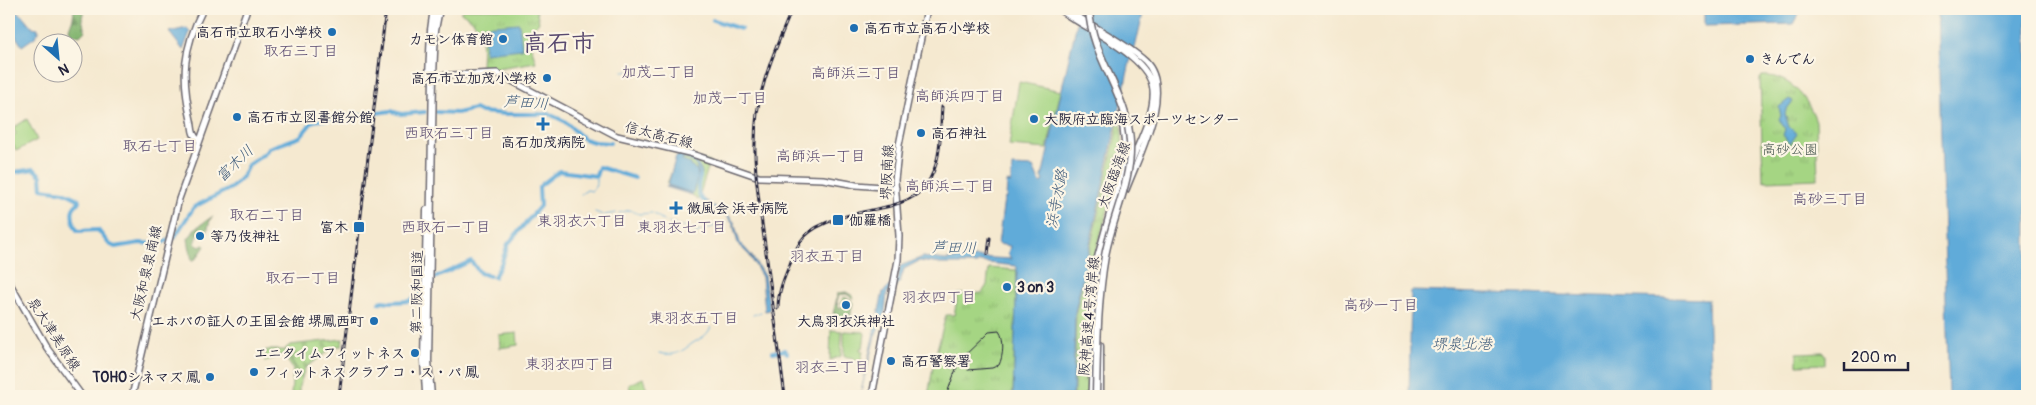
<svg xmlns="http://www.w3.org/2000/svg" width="2036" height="405" font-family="Pangolin,'Klee One',sans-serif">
<defs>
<pattern id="forest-firs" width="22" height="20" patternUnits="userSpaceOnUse" patternTransform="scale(1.25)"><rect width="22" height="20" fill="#84b671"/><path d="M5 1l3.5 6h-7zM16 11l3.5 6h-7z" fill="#6c945e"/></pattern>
<pattern id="cemetery-stones" width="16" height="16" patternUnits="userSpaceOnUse" patternTransform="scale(1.25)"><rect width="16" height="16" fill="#a5d583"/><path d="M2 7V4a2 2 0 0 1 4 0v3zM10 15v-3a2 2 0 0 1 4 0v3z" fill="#8eb772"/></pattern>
<pattern id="park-tufts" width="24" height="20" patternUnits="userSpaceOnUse" patternTransform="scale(1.25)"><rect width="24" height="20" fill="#a5d583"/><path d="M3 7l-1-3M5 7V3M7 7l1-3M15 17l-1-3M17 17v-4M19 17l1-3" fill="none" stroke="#8eb772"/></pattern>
</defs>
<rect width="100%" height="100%" fill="#fcf5e5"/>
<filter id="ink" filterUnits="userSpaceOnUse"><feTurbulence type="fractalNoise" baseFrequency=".02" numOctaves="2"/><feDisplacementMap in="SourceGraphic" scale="10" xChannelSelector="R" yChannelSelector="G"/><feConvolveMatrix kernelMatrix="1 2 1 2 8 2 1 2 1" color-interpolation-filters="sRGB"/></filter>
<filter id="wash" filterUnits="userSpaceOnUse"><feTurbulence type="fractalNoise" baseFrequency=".0096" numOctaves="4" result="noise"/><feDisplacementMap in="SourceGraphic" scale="20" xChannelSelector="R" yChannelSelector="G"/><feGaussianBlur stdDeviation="1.12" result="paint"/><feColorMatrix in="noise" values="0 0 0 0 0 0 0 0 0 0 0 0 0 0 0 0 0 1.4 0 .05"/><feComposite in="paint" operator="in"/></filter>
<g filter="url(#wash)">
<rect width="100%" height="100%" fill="#f5e9d0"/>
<path fill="#a5d583" stroke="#647c5f" d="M1019,82L1061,91L1047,149L1009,146Z
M27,119L37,140L16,151L10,138L16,134L13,128Z
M831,330L842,331L841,356L830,360Z
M844,331L864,332L865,334L863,348H860V350L863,351L861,361L853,360V358L844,356Z"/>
<path fill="url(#forest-firs)" stroke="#536c56" d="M74,9H84L82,18L85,31L80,36L71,34L69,29L73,18Z
M213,216L210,220L207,233L198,235L195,244L200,247L203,245L205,246L197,258L192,261L188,239L194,231L193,230Z
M846,292L853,296L854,299L846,294L839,295L836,305L838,303L839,308L843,306L841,302L844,297L850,299L853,303L850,318L835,316L836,314H833L838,293Z"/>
<path fill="url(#cemetery-stones)" stroke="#647c5f" d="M343,339L342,346H336L305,368L302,378L285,349L290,345Z"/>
<path fill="url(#park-tufts)" stroke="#647c5f" d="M465,9H536L539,22L533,28L530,43L536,62L498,68L495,71H481C481,45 487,25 460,12Z
M1762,76C1789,74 1808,98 1816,121L1818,179L1766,181L1763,180L1760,79Z
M1120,116L1122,131L1123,157L1095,255L1091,287L1092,321L1088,396H1074L1076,312Z
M679,152L710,162L698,200L692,195V193L667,184Z
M989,268L1017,270L1013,396H928L934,361L946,315H954L958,294L982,293L987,285Z
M517,333L518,345L500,348L499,335Z
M266,350H284L302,378L299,386V396H291L293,369L283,354L265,362Z
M1823,352L1825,355V364L1797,365V353Z
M643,378L649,396H636L633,389L630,390L629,384Z"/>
<path fill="#61abd9" stroke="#42668a" d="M9,9C19,9 26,20 32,27L38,28V32L35,37L22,46L9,26Z
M1080,9H1144L1135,48H1133L1075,312L1073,396H1013L1017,268L1016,266L979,262L977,264H941L919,261L904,269L900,282L887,293L885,312L875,336L860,396L883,292L898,278L900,266L923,257L946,260L976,257L1011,259L1008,254L1010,246L998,244L1004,199L1006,198L1007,182L1011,183L1012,166L1033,167L1040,183L1044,181L1042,177Z
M1704,9H1802L1794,24L1704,26Z
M1937,9H2027V396H1949Z
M519,23L522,49L485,53L483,26Z
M187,28L190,32L183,50L169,32Z
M1789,99L1793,101L1786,110L1785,114L1789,127L1797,134L1790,144L1783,135L1785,129L1779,119L1781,116L1779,107Z
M679,154L694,159L702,172L701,179L698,180C700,168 694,160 682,158L683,161L690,164V166L697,170L698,177L692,195L666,187L667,186L692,193L668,185L676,156L678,157Z
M702,198L729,216L734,222L740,243L751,255L764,276L770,310L765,311L762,277L750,256L738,244L733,224L728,217L701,200Z
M1411,291L1708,299L1711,396H1409Z"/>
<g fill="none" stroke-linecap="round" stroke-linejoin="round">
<path stroke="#61abd9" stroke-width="1" d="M623,71L640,73
M581,194L587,190L592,191L596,185V176
M595,212L603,215
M619,213L630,210L639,214L652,213
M654,214L666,222
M605,215L616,213
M668,222L690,228
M692,230L695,233L726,222
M753,315L761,312
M659,353C675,357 681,352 693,343C701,338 707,336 711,327"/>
<path stroke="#61abd9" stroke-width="4" d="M713,20L741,29
M436,112L457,113L475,109L481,112L506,114H549L564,121L584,139L594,142L610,143
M9,173L34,169L41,176L42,189L64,192L78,199L79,202C77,204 74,206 73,209C71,214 74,228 78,231L98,230L109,244L115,247L140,243L159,244L174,238L194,207L231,188L242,177L248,165L264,154L269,148L300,137L313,121L391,111L401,114L425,112
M700,176C698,186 695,194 704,201
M541,185L559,171L596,176L599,167L635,178
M494,277L501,264L508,244L540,206L539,187
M432,279L471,261L480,273L490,276
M392,302L410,301L422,290
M379,303L382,301L390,302
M773,352L785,350L787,353"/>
</g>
</g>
<g filter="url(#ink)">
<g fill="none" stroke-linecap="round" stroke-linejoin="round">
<g stroke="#6c686f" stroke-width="8">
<path id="major" d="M1059,9C1083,28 1151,56 1153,90C1155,114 1139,141 1131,163
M1066,9C1091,26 1123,41 1145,61C1175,90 1138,157 1126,190
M430,76L497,73L617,136L689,153L759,177L823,179L856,185L896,188
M199,140C191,135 193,128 191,120C181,77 183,48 203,9
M9,282L47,348L82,396
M132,396L179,199L247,9
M872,396L898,260L899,236L895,180L899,145L927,9
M1091,396L1094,318"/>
</g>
<g stroke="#6c686f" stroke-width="9">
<path id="highway" d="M429,77L431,30L434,9
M1094,321L1093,294L1097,261L1125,160V142L1122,115
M426,392L424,361L427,210
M431,396L428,361L433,76L435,30L439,9
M1100,396V345"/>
</g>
<use href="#major" stroke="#fff" stroke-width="5"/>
<use href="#highway" stroke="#fff" stroke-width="6"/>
<path stroke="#22223b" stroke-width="1" d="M946,396L959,361L989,332L999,331C1005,339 1003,357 999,365L992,368L968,370"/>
<g stroke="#22223b" stroke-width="3">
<path id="rail" d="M988,254L990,238
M778,308C778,292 784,278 790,264C794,254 797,245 804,237C823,217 865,212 890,206C904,202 917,197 926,185C942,164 940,132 942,107
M339,396L386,9
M785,396C778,346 772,296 765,245C759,201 751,158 757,113C763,76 778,43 792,9"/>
</g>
<use href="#rail" stroke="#fcf5e5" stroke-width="1" stroke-dasharray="4" stroke-linecap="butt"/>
<g stroke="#6c686f" stroke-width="9" stroke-linecap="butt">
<path id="highway-bridge" d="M1089,9C1091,57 1128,94 1130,142C1132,182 1112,217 1105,256C1097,302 1097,350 1096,396"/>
</g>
<use href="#highway-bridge" stroke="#fff" stroke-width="6"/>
</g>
</g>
<g fill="#1f6fb2" stroke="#fcf5e5" stroke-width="2">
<circle cx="854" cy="28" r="5"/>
<circle cx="332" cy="32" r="5"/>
<circle cx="503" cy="39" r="5"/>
<circle cx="1750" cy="59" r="5"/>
<circle cx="547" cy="78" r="5"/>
<circle cx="237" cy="117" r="5"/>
<circle cx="1034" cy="119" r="5"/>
<path d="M540.5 116.5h5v5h5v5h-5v5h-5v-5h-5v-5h5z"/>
<circle cx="921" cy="133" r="5"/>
<path d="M673.5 200.5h5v5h5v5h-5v5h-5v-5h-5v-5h5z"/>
<rect x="832" y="214" width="12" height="12" rx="2.5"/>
<rect x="353" y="221" width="12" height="12" rx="2.5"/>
<circle cx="200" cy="236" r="5"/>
<circle cx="1007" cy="287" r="5"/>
<circle cx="846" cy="305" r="5"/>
<circle cx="374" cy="321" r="5"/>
<circle cx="415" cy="353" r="5"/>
<circle cx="891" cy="361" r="5"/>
<circle cx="254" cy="372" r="5"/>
<circle cx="210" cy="377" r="5"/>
</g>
<g text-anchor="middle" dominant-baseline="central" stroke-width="4.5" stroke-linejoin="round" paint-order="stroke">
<g font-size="14" font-weight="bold" fill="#22223b" stroke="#fcf5e5" text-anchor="start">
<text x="864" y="28">高石市立高石小学校</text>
<text x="322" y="32" text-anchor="end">高石市立取石小学校</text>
<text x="493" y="39" text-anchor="end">カモン体育館</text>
<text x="1760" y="59">きんでん</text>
<text x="537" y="78" text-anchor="end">高石市立加茂小学校</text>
<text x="247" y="117">高石市立図書館分館</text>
<text x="1044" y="119">大阪府立臨海スポーツセンター</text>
<text x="931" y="133">高石神社</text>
<text x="543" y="142" text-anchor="middle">高石加茂病院</text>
<text x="687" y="208">微風会 浜寺病院</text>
<text x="849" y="220">伽羅橋</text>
<text x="348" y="227" text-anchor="end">富木</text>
<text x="210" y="236">等乃伎神社</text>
<text x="1017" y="287">3 on 3</text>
<text x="364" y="321" text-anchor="end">エホバの証人の王国会館 堺鳳西町</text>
<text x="846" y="321" text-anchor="middle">大鳥羽衣浜神社</text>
<text x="405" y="353" text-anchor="end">エニタイムフィットネス</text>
<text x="901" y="361">高石警察署</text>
<text x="264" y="372">フィットネスクラブ コ・ス・パ 鳳</text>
<text x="200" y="377" text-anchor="end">TOHOシネマズ 鳳</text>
</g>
<g font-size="14" fill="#22223b" stroke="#fcf5e5">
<text transform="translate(659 135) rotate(14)">信太高石線</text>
<text transform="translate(887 172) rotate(-87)">堺阪南線</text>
<text transform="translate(1114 175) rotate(-70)">大阪臨海線</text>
<text transform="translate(146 273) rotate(-77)">大阪和泉泉南線</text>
<text transform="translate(417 292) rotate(-89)">第二阪和国道</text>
<text transform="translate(1089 316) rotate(-85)">阪神高速4号湾岸線</text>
<text transform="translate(54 334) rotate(57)">泉大津美原線</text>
</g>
<g font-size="14" fill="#495851" stroke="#fcf5e5">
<text x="1790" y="149">高砂公園</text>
</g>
<g font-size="15" fill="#594a70" stroke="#fcf5e5">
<text x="301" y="51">取石三丁目</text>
<text x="659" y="72">加茂二丁目</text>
<text x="856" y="73">高師浜三丁目</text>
<text x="960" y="96">高師浜四丁目</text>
<text x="730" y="98">加茂一丁目</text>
<text x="449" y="133">西取石三丁目</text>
<text x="160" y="146">取石七丁目</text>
<text x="821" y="156">高師浜一丁目</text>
<text x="950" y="186">高師浜二丁目</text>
<text x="1830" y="199">高砂三丁目</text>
<text x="267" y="215">取石二丁目</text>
<text x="582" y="221">東羽衣六丁目</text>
<text x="446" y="227">西取石一丁目</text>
<text x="682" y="227">東羽衣七丁目</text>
<text x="827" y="256">羽衣五丁目</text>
<text x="303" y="278">取石一丁目</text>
<text x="939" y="297">羽衣四丁目</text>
<text x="1381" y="305">高砂一丁目</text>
<text x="694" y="318">東羽衣五丁目</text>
<text x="570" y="364">東羽衣四丁目</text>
<text x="832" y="367">羽衣三丁目</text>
</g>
<g font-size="15" font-style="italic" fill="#3b597a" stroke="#fcf5e5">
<text transform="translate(526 103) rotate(4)">芦田川</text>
<text transform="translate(235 164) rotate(-44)">富木川</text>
<text transform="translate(1057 199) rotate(-79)">浜寺水路</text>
<text transform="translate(954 248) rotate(1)">芦田川</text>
<text x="1462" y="344">堺泉北港</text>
</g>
<g font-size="24" font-weight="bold" fill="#594a70" stroke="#fcf5e5">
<text x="559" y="43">高石市</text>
</g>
</g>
<rect width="2036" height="405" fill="none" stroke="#fcf5e5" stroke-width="30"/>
<g transform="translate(58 58) rotate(153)"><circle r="24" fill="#fcf5e5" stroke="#a5a1a1"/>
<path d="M0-4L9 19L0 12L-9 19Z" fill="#1f6fb2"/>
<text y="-8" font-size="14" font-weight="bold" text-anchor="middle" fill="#22223b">N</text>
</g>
<path d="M1844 362v8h64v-8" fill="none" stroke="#22223b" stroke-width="2.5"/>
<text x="1851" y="362" font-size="15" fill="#22223b" stroke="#fcf5e5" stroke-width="4" paint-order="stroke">200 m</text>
</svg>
